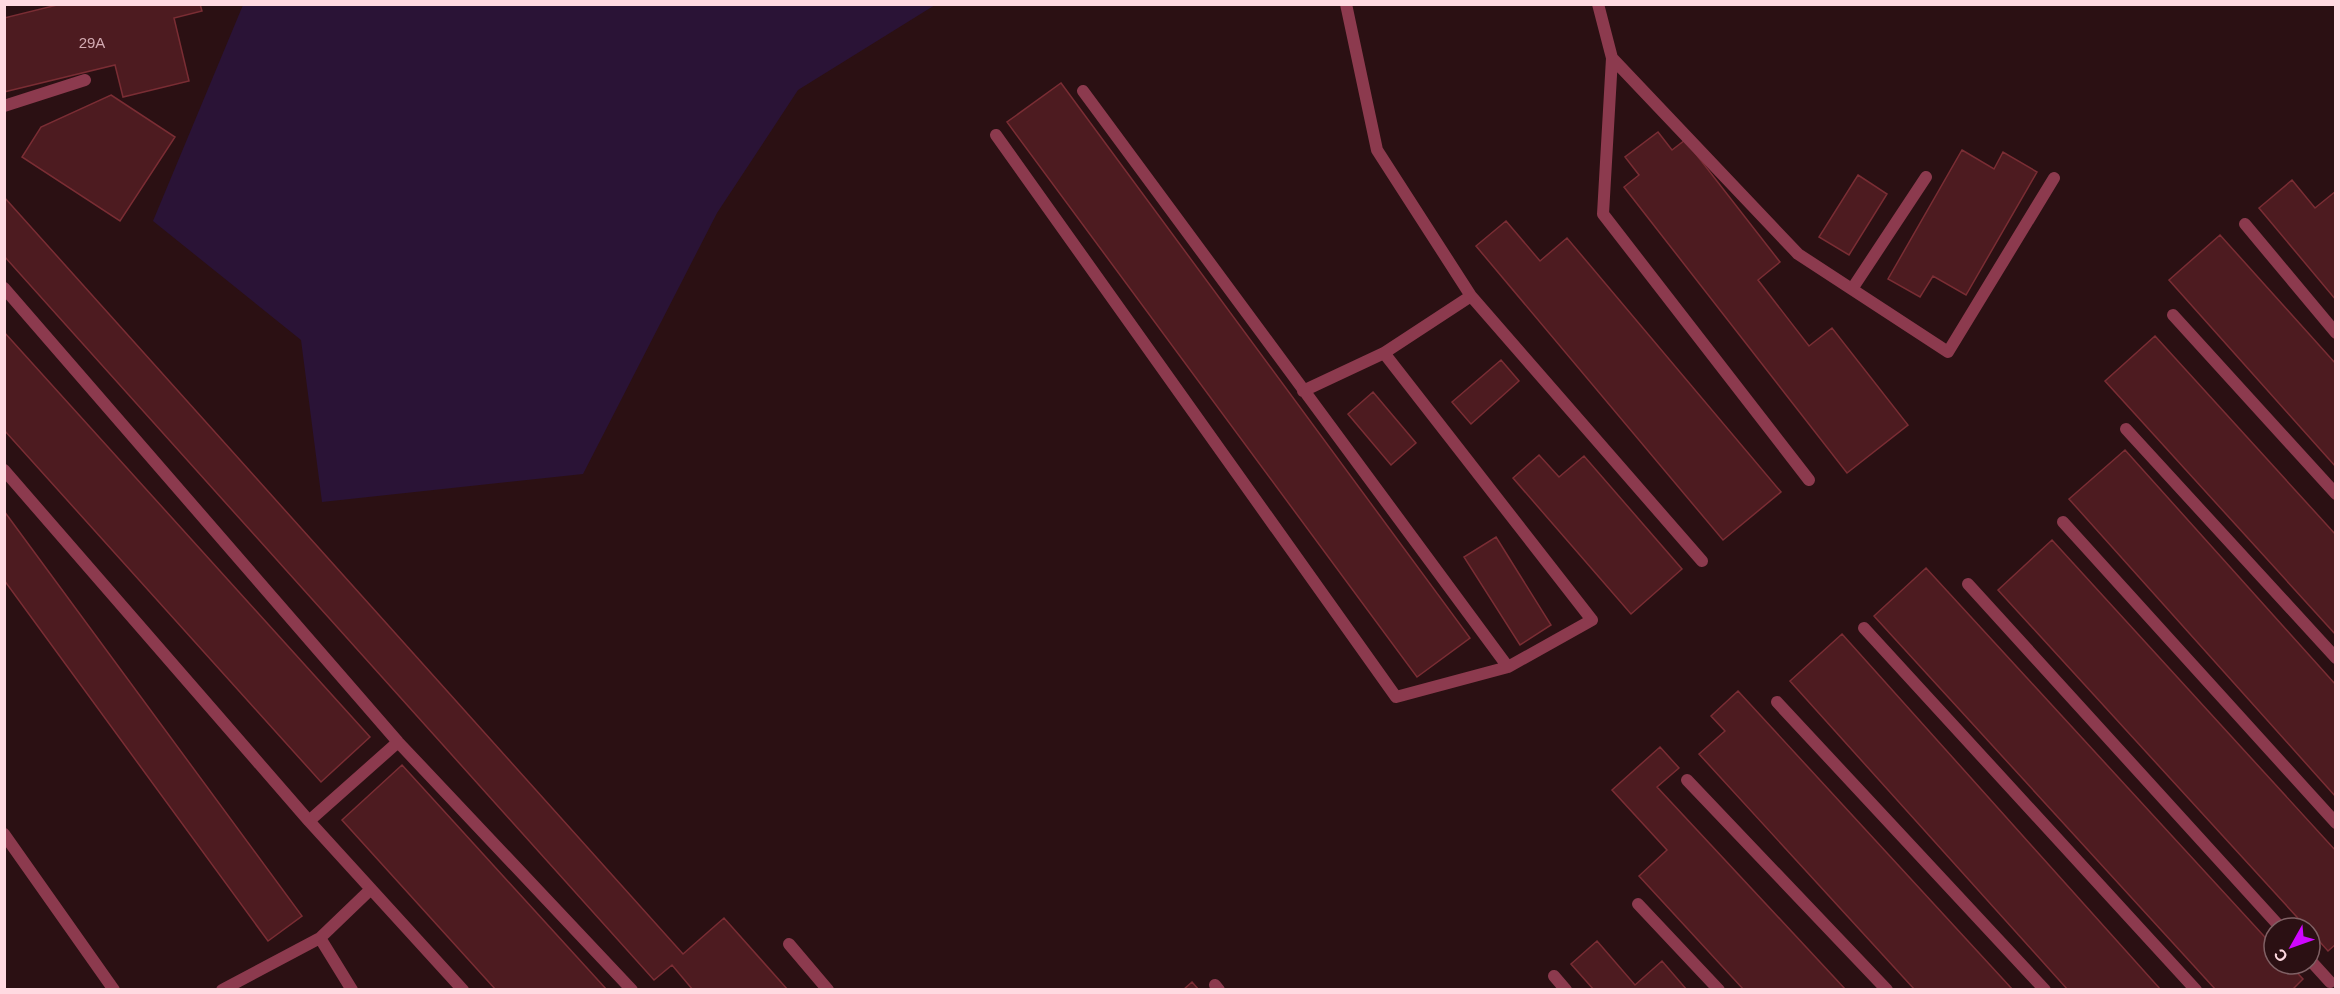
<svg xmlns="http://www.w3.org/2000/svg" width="2340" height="994" font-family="Helvetica,sans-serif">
<rect width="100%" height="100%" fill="#2b1013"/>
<path fill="#2a1336" d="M243,5V4L935,5L798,90L717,213L583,474L322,502L301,340L153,221Z"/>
<path fill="#4d1b20" stroke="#7a2d34" stroke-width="1.5" d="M61,4H200L202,11L174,18L189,81L123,97L115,65L4,92V18Z
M1061,83L1470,638L1417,677L1007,122Z
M111,95L175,137L120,221L22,157L41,127Z
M1658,132L1672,150L1685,140L1780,262L1758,280L1809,346L1832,328L1908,425L1847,473L1624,187L1639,175L1625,157Z
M1962,150L1994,169L2003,152L2037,172L1966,295L1933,276L1920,297L1888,279Z
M1858,175L1887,194L1849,255L1819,237Z
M2292,180L2315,208L2336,191V300L2259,208Z
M4,197L683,954L724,918L788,990H693L672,965L654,980L4,256Z
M1506,221L1540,261L1567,238L1781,492L1723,540L1476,246Z
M2220,235L2336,364V467L2169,280Z
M4,332L370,737L321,782L4,430Z
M2155,336L2336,535V635L2105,381Z
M1501,360L1519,381L1471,424L1452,402Z
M1373,392L1416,443L1391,465L1348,414Z
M2125,450L2336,685V797L2069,499Z
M1539,455L1559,477L1584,456L1682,569L1631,614L1513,478Z
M4,511L302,916L268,941L4,580Z
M1496,537L1551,625L1520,645L1464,557Z
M2052,540L2336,851V944L2328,951L2310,931V928H2307L1998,590Z
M1926,568L2274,947V964H2289L2303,979L2292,990H2216L1874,616Z
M1842,634L2161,990H2068L1790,681Z
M1738,691L2013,990H1915L1699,754L1725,731L1711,716Z
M1660,747L1679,768L1657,787L1846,990H1744L1639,876L1667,850L1612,790Z
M402,765L607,990H496L342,820Z
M1597,941L1635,985L1662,961L1687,990H1594L1571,964Z
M1192,982L1199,990H1183Z"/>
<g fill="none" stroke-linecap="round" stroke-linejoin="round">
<path stroke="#8c3a4e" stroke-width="12" d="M1346,4L1377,150L1471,296
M1598,4L1612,58L1603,214L1809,480
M1612,58L1798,254L1948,352L2054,178
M1083,91L1508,667
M4,106L85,80
M996,135L1396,697L1508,667L1592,620L1384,353
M2245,224L2336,333
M4,288L398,742L632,990
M1852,289L1926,177
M2173,315L2336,494
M1303,391L1384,353L1471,296L1702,561
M2126,429L2336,658
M4,470L309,821L463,990
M2063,522L2336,823
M1968,584L2281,928
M1864,628L2196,990
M1777,702L2045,990
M1687,780L1887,990
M309,821L398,742
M1638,904L1719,990
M320,938L352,990
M789,944L828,990
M2310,960L2330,982
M1554,976L1566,990
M1215,985L1219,990
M222,990L320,938L371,889"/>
<path stroke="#8c3a4e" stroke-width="12" d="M4,834L114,990"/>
</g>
<g text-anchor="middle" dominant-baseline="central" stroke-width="4.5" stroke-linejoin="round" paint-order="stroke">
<g font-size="15" fill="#d2aab1">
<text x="92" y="42">29А</text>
</g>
</g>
<rect width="2340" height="994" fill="none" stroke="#ffdae1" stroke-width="12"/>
<g transform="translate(2292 946) rotate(230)"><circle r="28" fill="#2b1013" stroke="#806165" stroke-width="1.5"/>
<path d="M0-4.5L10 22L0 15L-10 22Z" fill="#d006ff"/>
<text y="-9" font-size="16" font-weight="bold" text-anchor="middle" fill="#ffdae1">С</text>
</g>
</svg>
